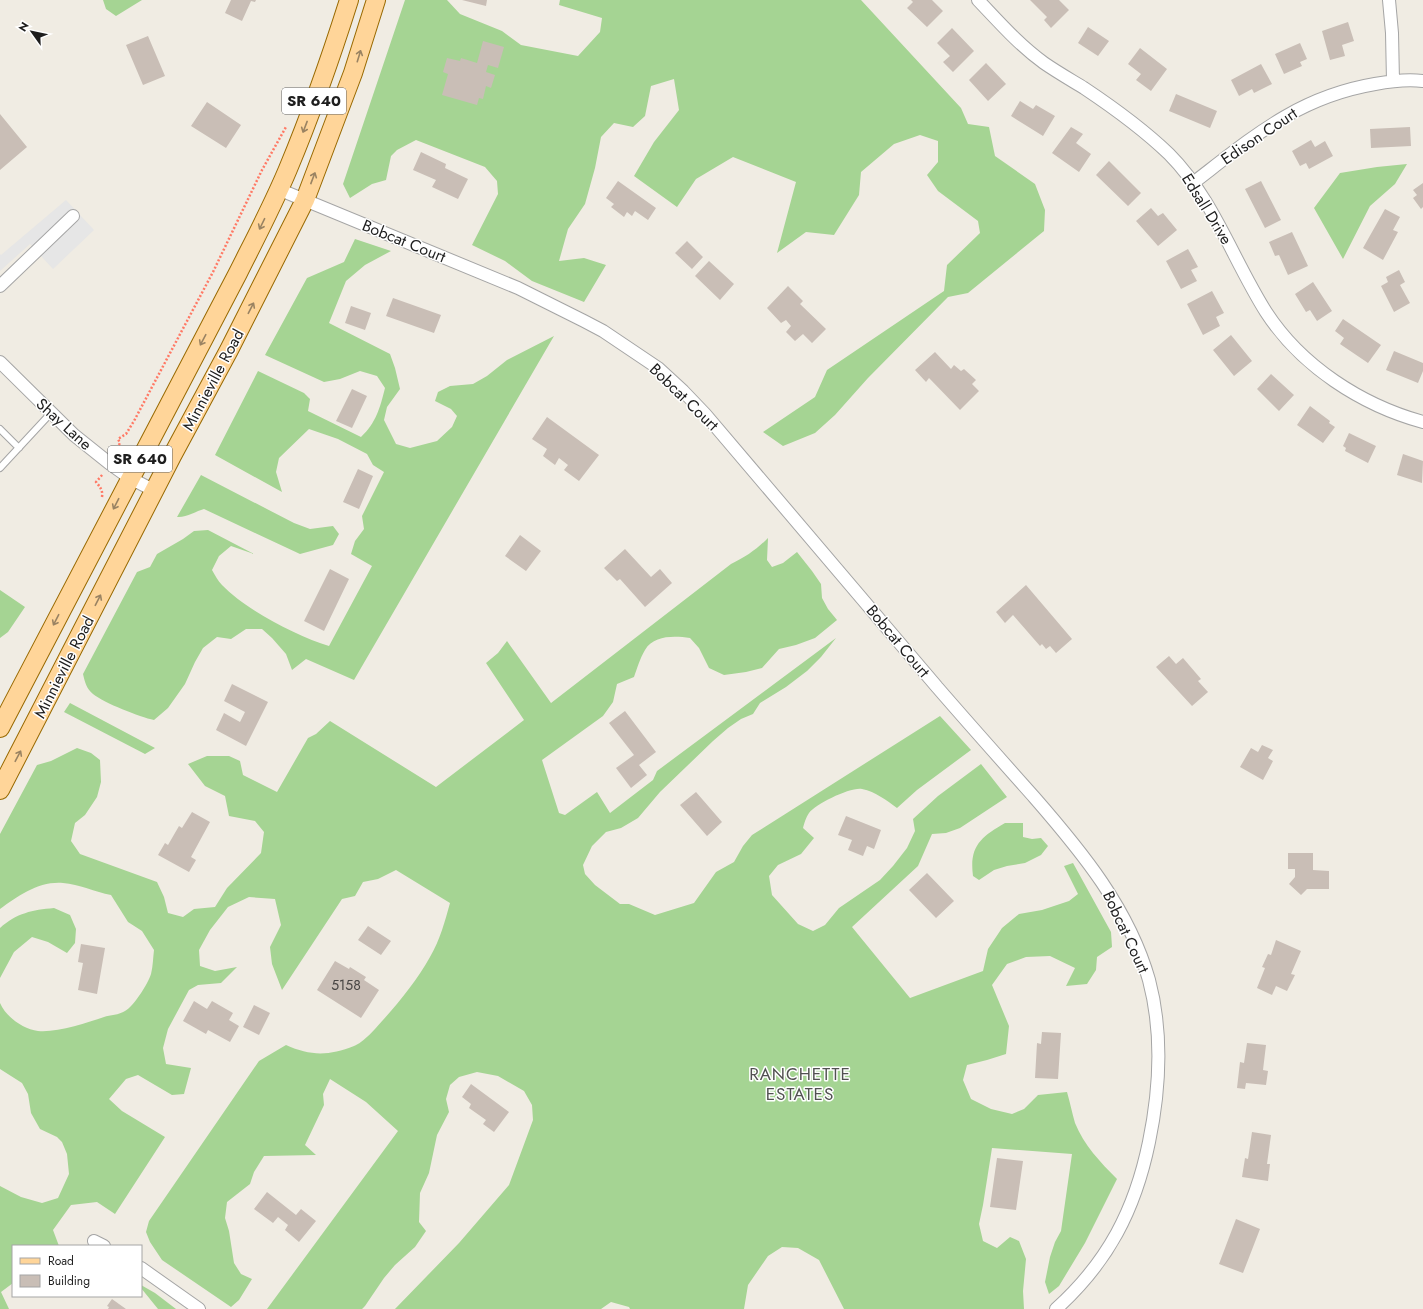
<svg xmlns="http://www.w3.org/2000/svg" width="1423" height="1309" font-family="Jost,sans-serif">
<rect width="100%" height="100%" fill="#f0ece3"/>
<path fill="#a5d493" d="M103,0H142L116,16L106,9Z
M405,0H447L460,14L502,31L521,45L578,56L600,32L602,18L559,5L560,0H861L961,108L968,124L989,127L995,156L1035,184L1045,210L1044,231L968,293L948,297L868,378L835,415L815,433L783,446L763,432L815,397L827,370L944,291L947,265L980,233L978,221L938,191L927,175L938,162V141L920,135L894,144L861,172L859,195L834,235L806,232L777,253L796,182L733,157L696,179L677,207L634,176L654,142L679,110L674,79L651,86L645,116L633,127L614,123L601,137L595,168L585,204L568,229L559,261L584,258L606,265L584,302L532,281L505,261L472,245L498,194L497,181L485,167L416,140L397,150L391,156L386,180L372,184L350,198L343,184Z
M1407,164L1395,184L1370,206L1343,259L1314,208L1340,173L1377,167Z
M355,239L391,251L365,265L346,281L329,323L390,354L395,368L400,389L387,407L384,420L396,444L410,448L437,441L452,427L457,416L451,409L435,401L438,392L450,386L473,384L487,376L507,360L554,336L354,680L306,659L292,670L286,654L272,638L262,629H246L231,639L217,637L203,648L195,662L185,684L168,708L154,720C140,717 104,703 93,694C86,688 85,682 83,674L137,572L150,567L157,554L183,539L194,531L208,530L254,554L231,546L219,556L212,570C215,575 218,581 222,585C246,610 297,636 329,646L372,566L351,554L355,541L364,529L362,516L384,472L373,465L367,454L338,439L309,429L279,458L276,472L282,492L215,455L258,371L304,393L310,399L308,411L361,437C376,423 380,408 385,388L377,376L360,371L340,379L324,382L265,355L307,278L344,262Z
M201,475L294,523L310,529L333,526L339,534L333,545L300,554L204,509C196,511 186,518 177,517Z
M768,538L767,560L772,567L783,563L797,552L812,571L821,584L822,598L828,609L837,620L815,638L796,645L779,649L762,668L746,672L724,675L709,668L699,648L690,638C674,636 654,635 645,650C640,658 637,669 634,677L617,684L613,702L603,716L542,760L559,813L565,815L597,792L610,813L653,780L657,771L836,638L821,657L807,671L786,687L760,703L753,714L741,719L728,728L713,741L660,792L638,818L621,828L606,832L592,846L583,865L585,874L595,885L620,904H629L655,915L694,903L716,872L734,862L743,846L752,835L940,716L971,750L917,790L897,808C886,800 876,792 862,789C850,787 816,804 809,813C806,817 804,824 803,828L814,838L801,854L778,865L769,876L772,895L798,924L813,931L825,925L839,908L880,880L893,866L907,848L915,831L913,819L938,796L981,764L1007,797L960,828L946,833L932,834L918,866L852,927L910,998L983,971L988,949L1002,928L1019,914L1042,910L1069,901L1078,894L1064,866L1073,863L1111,932L1112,947L1097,957L1096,970L1087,984L1066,986L1075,968L1050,956L1026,957L1007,964L992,985L1009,1026L1006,1054L987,1060L967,1065L963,1080L971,1099L991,1109L1012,1114L1024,1109L1038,1095L1067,1092C1070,1102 1072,1113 1075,1123C1084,1145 1100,1162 1117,1179L1085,1243L1059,1286L1049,1294L1045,1282L1050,1257L1055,1242L1061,1231L1072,1154L992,1148L983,1205L979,1224L983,1241L997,1248L1010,1237L1019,1241L1026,1259L1023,1291L1024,1309H844L819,1260L798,1248L782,1247L768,1256L748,1285L744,1309H630L629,1307L611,1302L601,1309H395L459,1243L509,1185L533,1120L532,1105L524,1091L498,1076L477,1072L459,1077L450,1085L446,1099L449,1112L437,1135L429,1173L420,1193L419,1222L426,1231L415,1247L395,1265L384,1278L365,1306L362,1309H267L398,1131L366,1102L330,1079L323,1094L324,1105L305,1145L316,1155L264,1156L254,1172L250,1184L227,1202L225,1218L229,1231L234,1263L241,1274L252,1279L239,1300L231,1307L162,1260L150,1242L146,1232L149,1221L259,1061L286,1045C310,1056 329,1056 354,1046C363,1043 376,1028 383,1020C401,1000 417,980 430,957C440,940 445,921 450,903L396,870L378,879L363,882L355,896L342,899L282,990L272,964L270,947L281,925L275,899L249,897L228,907L210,930L199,950L200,966L215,971L237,967L221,983L198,985L189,990L168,1029L163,1048L166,1064L191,1068L184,1094L172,1095L138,1075L126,1079L109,1099L122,1111L165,1137L115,1214L97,1202L71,1205L53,1230L59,1246H13V1283L1,1292L9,1309H0V1186L21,1197L42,1203L58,1198L69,1174L67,1154L62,1142L57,1137L40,1129L31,1113L28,1094L22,1083L0,1069V1003C6,1017 23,1029 38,1031C56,1033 86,1023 104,1017C110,1015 119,1015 125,1011C133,1007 148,984 151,974C153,966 153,958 154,950L142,931L128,922L111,895C95,892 79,884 63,883C39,881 18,896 0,909V834L37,765L51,761L77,748L91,753L100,760L101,782L97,797L85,815L75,823L71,841L80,854L157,882L164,897L168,913L183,917L194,909L215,907L227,888L261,853L264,832L255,821L229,816L225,796L205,786L188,764L207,756H229L240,761L243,775L277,792L308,738L316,734L330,721L436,787L524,720L486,663L498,653L507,641L551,703L731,564C746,557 757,549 768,538Z
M0,590L25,607L8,632L0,638Z
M70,703L155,748L145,754L64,712Z
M1005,823H1023V837L1032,839L1041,838L1048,846L1041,855L1025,863L1007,866L994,870L979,880L973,876C969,846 981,837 1005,823Z
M54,908L70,915L76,929L75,943L67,953L48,942L32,937L14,952L0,978V928C17,913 32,910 54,908Z
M141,1285L155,1293L176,1309H158L141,1288Z"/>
<path fill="#e6e6e6" d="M66,200L94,230L53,269L30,244L0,271V254L1,255Z"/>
<path fill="#c9beb6" d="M231,0H256L255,2L251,1L242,21L225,13Z
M462,0H487L486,6Z
M911,0H932L943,11L927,27L907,8L913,2Z
M1030,0H1059L1069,10L1051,28L1044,20L1047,17Z
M1348,22L1354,41L1342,45L1345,56L1330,60L1322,31Z
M1088,27L1109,41L1098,56L1078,43Z
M952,28L974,51L953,72L943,62L950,56L937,43Z
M148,36L165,76L143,85L126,45Z
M483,41L504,47L498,68L488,65L486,72L495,75L491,88L486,86L483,99L479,98L477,105L442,95L448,74L443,72L447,58L460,61L461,58L477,63Z
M1300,43L1307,59L1300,62L1302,66L1284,74L1275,54Z
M1140,48L1167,69L1151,91L1136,80L1141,74L1128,64Z
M986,63L1006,84L988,101L969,80Z
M1261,64L1272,84L1254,93L1252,89L1239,96L1231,80Z
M1176,94L1217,111L1210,128L1169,111Z
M1020,101L1033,109L1036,105L1055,116L1043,136L1011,116Z
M207,102L241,125L226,148L191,126Z
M0,114L27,147L0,170Z
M1071,127L1083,134L1076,143L1091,154L1079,172L1052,153Z
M1410,127L1411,146L1371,148L1370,129Z
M1311,140L1315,147L1325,141L1333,156L1309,169L1306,163L1300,166L1292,151Z
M421,152L446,164L445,168L468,179L458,199L432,187L436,180L413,170Z
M1109,161L1141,193L1128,206L1096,175Z
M618,181L656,208L648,220L635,211L632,216L627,212L624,217L611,207L614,204L606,198Z
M1261,181L1281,220L1265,228L1245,189Z
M1423,183V207L1421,209L1413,198L1417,195L1413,190Z
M1151,208L1158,216L1163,213L1177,230L1158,246L1136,221Z
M1385,209L1400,217L1393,230L1398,232L1383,260L1363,248Z
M1292,232L1308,266L1288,275L1279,255L1275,256L1269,242Z
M687,241L703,257L692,269L675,253Z
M1188,249L1198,267L1191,270L1197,281L1181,289L1166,261Z
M709,261L734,284L720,300L695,276Z
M1399,270L1405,282L1400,285L1410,303L1394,312L1381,286L1388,282L1386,277Z
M1313,282L1332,311L1317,321L1310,310L1306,312L1295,294Z
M788,286L803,301L800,304L826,329L812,343L803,334L795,341L786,332L791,326L786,320L781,323L767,308Z
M1212,291L1224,313L1216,317L1220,326L1203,335L1187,304Z
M393,298L441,315L434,333L386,316Z
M351,306L371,313L365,330L345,323Z
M1343,319L1381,345L1368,363L1340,344L1344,338L1335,331Z
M1231,335L1252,361L1234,376L1213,350Z
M1394,351L1423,363V371L1418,383L1386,370Z
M935,352L951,369L954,365L961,371L964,369L976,380L972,384L979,391L960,410L929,378L926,382L915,370Z
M1271,374L1294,395L1279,411L1257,389Z
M352,389L367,396L352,428L336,421Z
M1310,406L1330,421L1329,423L1335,427L1323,443L1297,425Z
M547,417L599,455L579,481L564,470L568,465L559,458L555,465L543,456L547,449L532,439Z
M1349,433L1376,446L1368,463L1345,451L1346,448L1343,446Z
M1403,454L1423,461L1422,483L1397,475Z
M358,469L373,476L359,509L343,502Z
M520,535L541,551L526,571L505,556Z
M625,549L651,577L660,569L672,583L645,607L620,579L617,581L604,568Z
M330,569L349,579L324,631L304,621Z
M1026,585L1072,639L1056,653L1050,646L1046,649L1042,644L1040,646L1013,615L1005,623L996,612Z
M1169,656L1176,664L1183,658L1201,679L1198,681L1208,692L1192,706L1156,667Z
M232,684L268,702L246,746L216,730L224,713L240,722L245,712L224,701Z
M625,711L656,752L639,765L647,775L631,788L616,768L634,755L609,723Z
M1262,745L1273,750L1268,758L1273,761L1263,780L1240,767L1251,748L1258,752Z
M696,792L722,822L707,836L680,805Z
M192,812L210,822L191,857L196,860L189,872L158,855L165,843L168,845L179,826L182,828Z
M846,816L881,830L874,849L867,846L863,856L848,850L852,840L838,835Z
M1288,853H1313V870L1329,871V889H1307L1301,895L1289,884L1295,877V869H1288Z
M927,873L954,901L936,918L909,890Z
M368,926L391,941L381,955L358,940Z
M1276,940L1301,951L1291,974L1295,975L1287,991L1276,986L1272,995L1257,988L1265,968L1262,967L1268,954L1271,955Z
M81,944L105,948L97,994L78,990L83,963L78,962Z
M335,961L349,969L350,967L366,977L364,980L379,990L361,1018L317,990Z
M194,1001L207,1009L212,1001L233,1013L229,1020L239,1026L230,1042L208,1030L206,1034L183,1021Z
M254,1005L270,1013L259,1035L243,1027Z
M1042,1032L1061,1033L1058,1079L1035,1078L1037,1043L1041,1044Z
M1247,1043L1266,1045L1263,1070L1268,1071L1266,1085L1246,1083L1245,1089L1237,1088L1240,1062L1244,1063Z
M471,1084L509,1112L494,1132L483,1124L486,1120L469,1108L471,1104L462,1097Z
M1252,1132L1271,1135L1267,1164H1270L1268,1181L1242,1177L1245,1158L1248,1159Z
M997,1158L1023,1161L1016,1210L990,1207Z
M267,1192L296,1215L301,1209L316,1221L299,1242L285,1230L288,1225L278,1217L273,1223L254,1209Z
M1236,1219L1260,1229L1243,1273L1219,1264Z
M112,1299L126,1309H108L109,1307L107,1306Z"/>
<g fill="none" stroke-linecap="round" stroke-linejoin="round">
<g stroke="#a5a5a5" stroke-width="8">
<path id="lane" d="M0,429L19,448
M0,468L51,413"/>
</g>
<g stroke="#a5a5a5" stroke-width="14">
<path id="street" d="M978,0C999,22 1019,45 1044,63C1057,72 1071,80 1084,88C1114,108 1143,129 1169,154C1213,198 1233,260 1266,312C1301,366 1361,405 1423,422
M1389,0L1392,33L1393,81
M1193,183C1253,137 1298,97 1375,84C1391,81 1407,79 1423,81
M278,189L518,288L584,321L603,331L658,368L683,391L705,414C783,505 860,596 937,687C969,724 1002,761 1034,797C1082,852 1129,909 1149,980C1163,1033 1160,1089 1149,1142C1135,1210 1108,1262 1056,1309
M0,286L73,216
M0,362L74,435L109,463L130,478L155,491
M94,1241L104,1246
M141,1268L199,1309"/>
</g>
<g stroke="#986900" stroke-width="20">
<path id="primary" d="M0,728L238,273C255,239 273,205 288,169C311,114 331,57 349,0
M0,790L172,456L229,350L305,200L353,73L376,0"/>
</g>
<path stroke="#ff7965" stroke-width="2.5" stroke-dasharray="2 2" stroke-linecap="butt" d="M115,452L120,443L118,439L126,434L134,421L213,272L262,170L286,127
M102,497C103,490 100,487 96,482L103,474"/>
<use href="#lane" stroke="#fff" stroke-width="6"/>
<use href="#street" stroke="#fff" stroke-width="12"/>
<use href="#primary" stroke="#ffd599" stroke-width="18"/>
</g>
<defs><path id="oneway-shaft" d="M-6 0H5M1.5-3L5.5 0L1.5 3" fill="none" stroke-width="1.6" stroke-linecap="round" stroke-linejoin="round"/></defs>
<g stroke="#9a8362">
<use href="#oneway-shaft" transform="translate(359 56) rotate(-73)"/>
<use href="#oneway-shaft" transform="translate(305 127) rotate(111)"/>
<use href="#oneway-shaft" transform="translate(313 178) rotate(-69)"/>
<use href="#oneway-shaft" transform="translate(262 224) rotate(116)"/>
<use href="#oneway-shaft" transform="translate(251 308) rotate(-63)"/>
<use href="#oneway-shaft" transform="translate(203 340) rotate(118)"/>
<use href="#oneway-shaft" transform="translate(116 504) rotate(117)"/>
<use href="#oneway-shaft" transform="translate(98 600) rotate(-63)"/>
<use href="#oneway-shaft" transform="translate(56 620) rotate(117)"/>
<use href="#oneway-shaft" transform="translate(18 756) rotate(-62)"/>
</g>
<g text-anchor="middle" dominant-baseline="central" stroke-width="3" stroke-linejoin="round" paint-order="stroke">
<g font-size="14" fill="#494644">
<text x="346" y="985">5158</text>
</g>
<g fill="#fff" stroke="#626262" stroke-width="1">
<rect x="282" y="88" width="64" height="26" rx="3"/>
<rect x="108" y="446" width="64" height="26" rx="3"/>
</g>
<g font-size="15" font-weight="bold" fill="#1e1e1e">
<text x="314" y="101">SR 640</text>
<text x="140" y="459">SR 640</text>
</g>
<g font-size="16" fill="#1e1e1e" stroke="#fff">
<text transform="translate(1259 136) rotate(-34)">Edison Court</text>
<text transform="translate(1207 209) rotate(58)">Edsall Drive</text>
<text transform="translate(404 241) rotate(22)">Bobcat Court</text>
<text transform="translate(213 380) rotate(-62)">Minnieville Road</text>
<text transform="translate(684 397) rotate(44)">Bobcat Court</text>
<text transform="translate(64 424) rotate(42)">Shay Lane</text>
<text transform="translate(898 641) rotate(50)">Bobcat Court</text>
<text transform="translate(64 667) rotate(-63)">Minnieville Road</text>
<text transform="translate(1126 932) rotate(65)">Bobcat Court</text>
</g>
<g font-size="17" letter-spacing="1" fill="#515151" stroke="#fff">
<text x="800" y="1074">RANCHETTE<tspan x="800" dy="20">ESTATES</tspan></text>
</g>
</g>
<rect x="12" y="1245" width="130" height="52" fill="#ffffff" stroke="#a5a5a5"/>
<rect x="20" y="1258" width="20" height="6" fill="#ffd599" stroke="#a5a5a5"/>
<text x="48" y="1265" font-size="12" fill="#1e1e1e">Road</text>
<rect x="20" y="1275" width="20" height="12" fill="#c9beb6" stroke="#a5a5a5"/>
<text x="48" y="1285" font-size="12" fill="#1e1e1e">Building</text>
<g transform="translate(32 32) rotate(303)" stroke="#ffffff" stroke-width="3" paint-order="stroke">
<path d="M0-3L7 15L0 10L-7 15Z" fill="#1e1e1e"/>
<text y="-6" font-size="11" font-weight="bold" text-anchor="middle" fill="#1e1e1e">N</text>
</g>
</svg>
